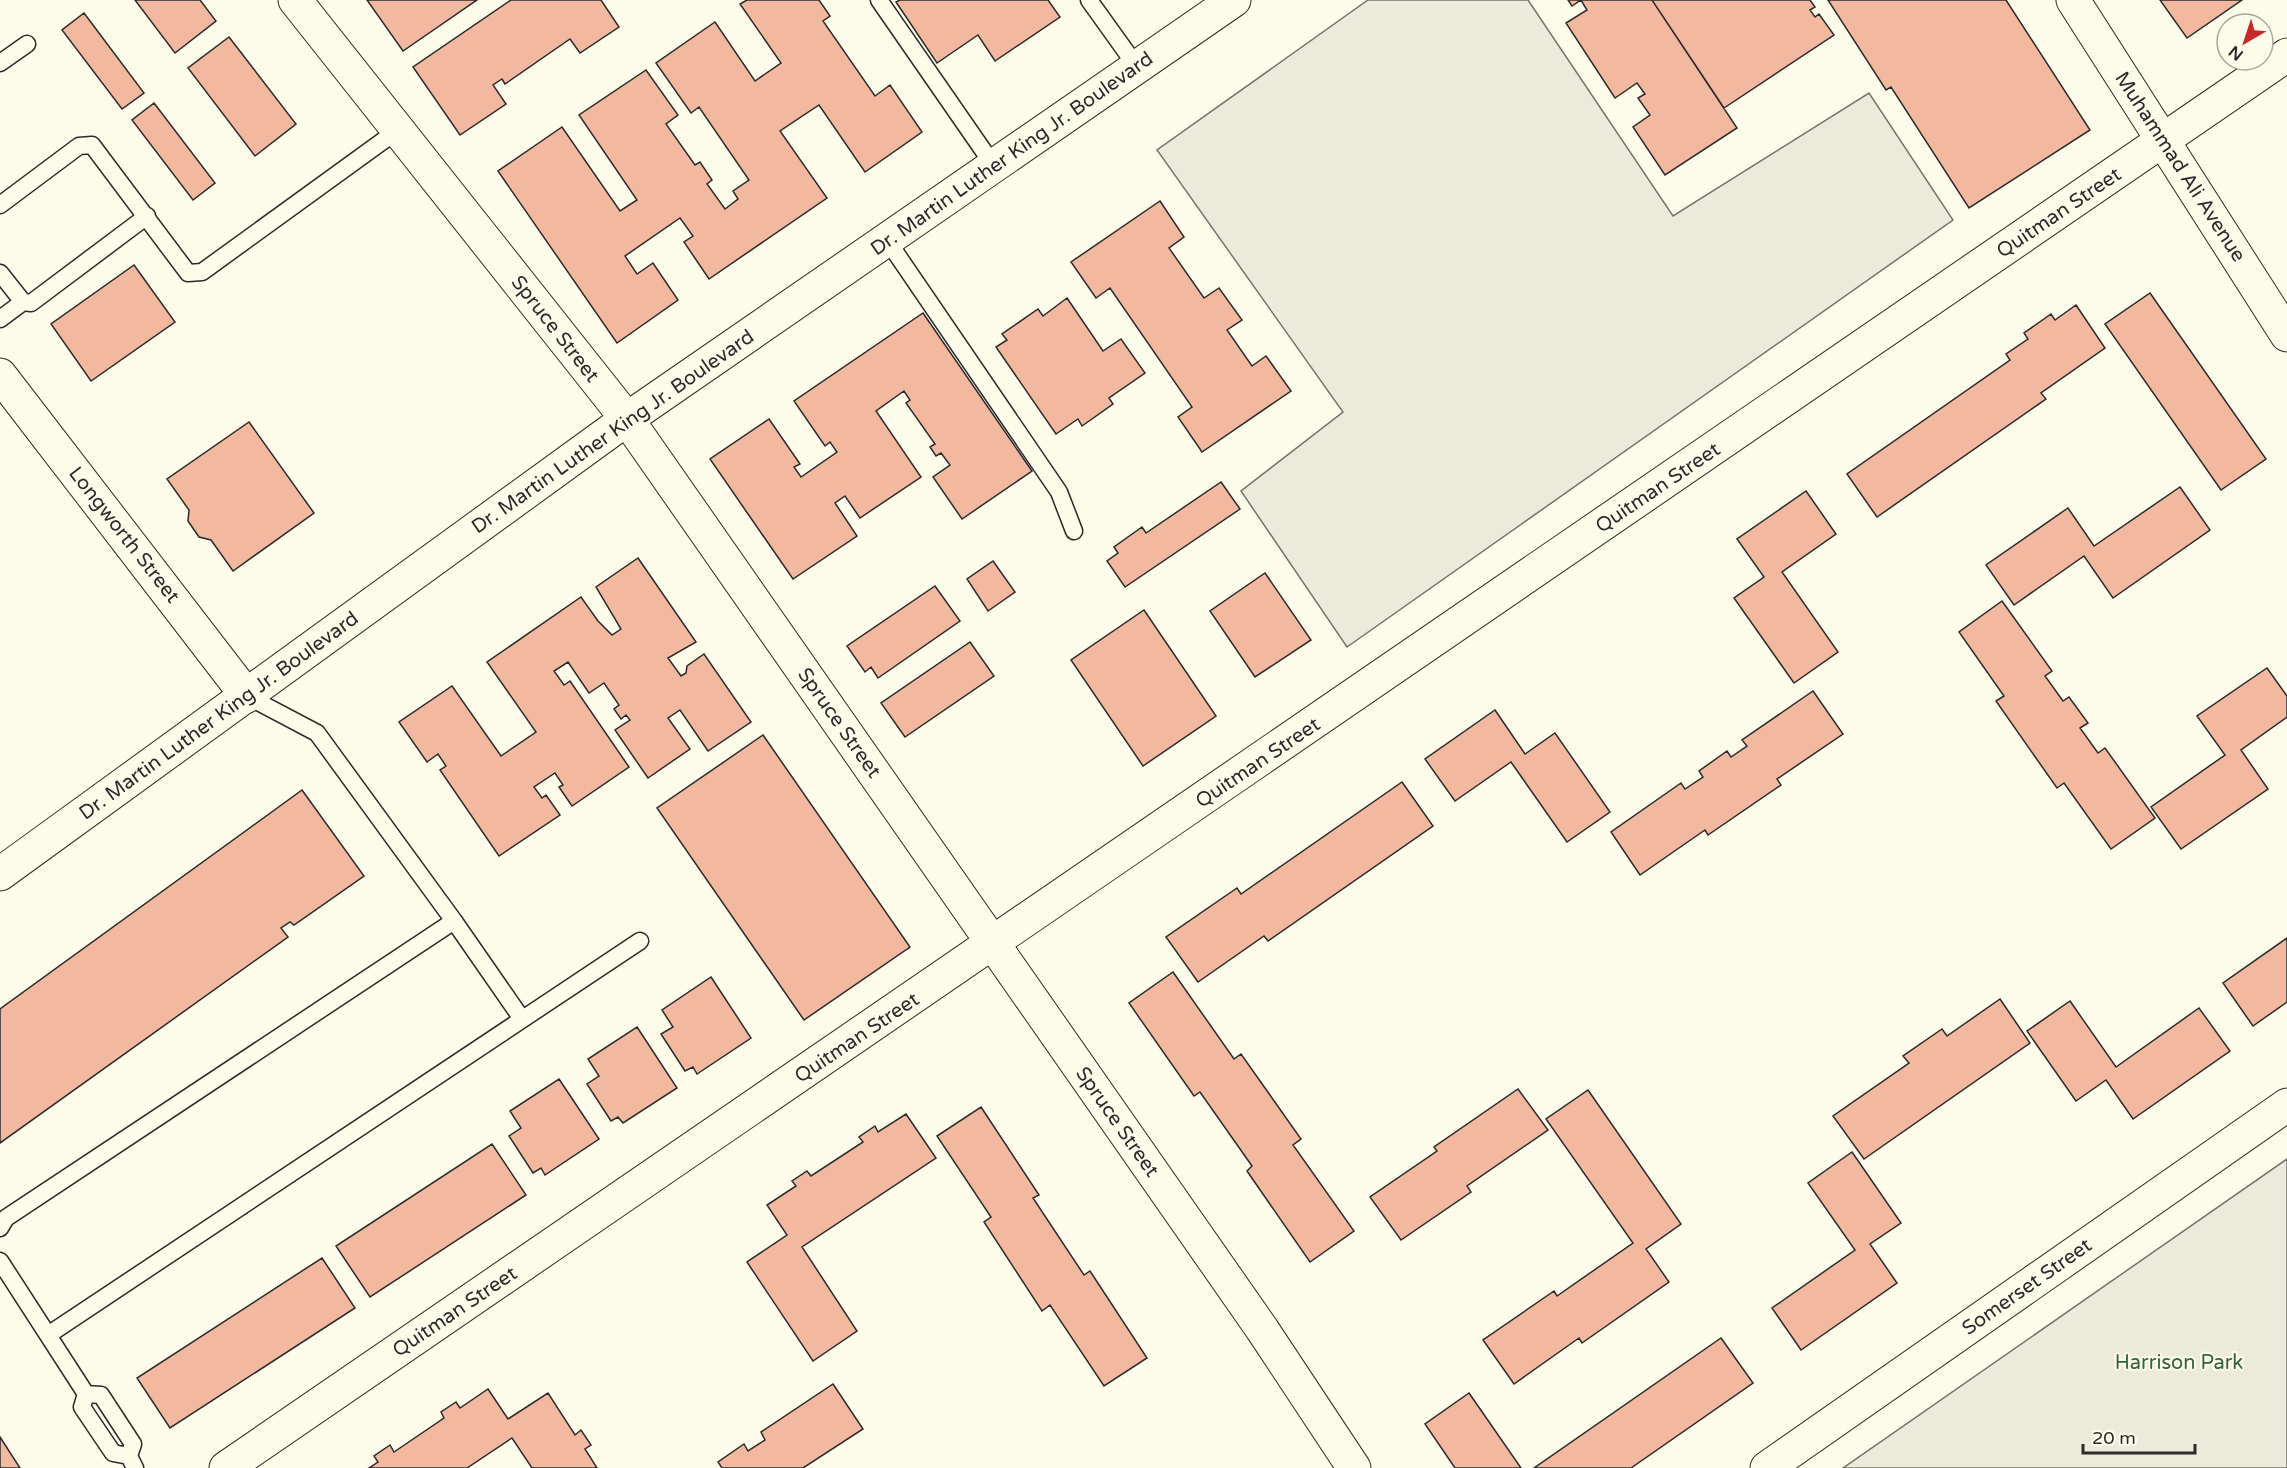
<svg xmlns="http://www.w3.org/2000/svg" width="2287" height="1468" font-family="'Varela Round',sans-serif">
<rect width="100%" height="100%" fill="#fdfbea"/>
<path fill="#ecebdb" stroke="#74746e" stroke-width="1.5" d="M1368,0H1528L1673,216L1869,93L1953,220L1347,647L1241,491L1343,412L1157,150Z
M2287,1159V1468H1843Z"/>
<path fill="#f2b8a0" stroke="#2b2b2b" stroke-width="1.5" d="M135,0H200L216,21L175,53Z
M367,0H477L403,51Z
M511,0H601L619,27L580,53L570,39L505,84L502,79L493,85L506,104L460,135L413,67Z
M747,0H819L830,16L823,21L875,96L890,85L922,132L865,172L819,105L780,131L827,198L709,279L684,242L693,236L680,218L625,256L637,274L653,263L678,300L617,343L498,171L562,127L620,211L637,200L579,115L646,70L678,115L666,124L695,165L700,162L712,180L707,184L725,209L738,199L733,191L749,180L699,107L691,113L656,63L715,22L755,81L781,63L740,4Z
M900,0H1048L1060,17L995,61L978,35L937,63L896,2Z
M1568,0H1652L1737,128L1665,175L1633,127L1650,115L1638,98L1645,94L1637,83L1615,98L1566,23L1587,10L1581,0L1572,6Z
M1652,0H1810L1815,7L1810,10L1815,17L1819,14L1834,35L1724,108Z
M1828,0H2006L2090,130L1969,208L1891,87L1886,90Z
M2160,0H2242L2187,38Z
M84,13L144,93L122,109L62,30Z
M229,37L296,124L255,156L188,68Z
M154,103L215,183L193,200L132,120Z
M1160,201L1184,237L1169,248L1204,298L1219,288L1242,320L1227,330L1252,366L1266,356L1291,391L1202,452L1178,417L1192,407L1110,288L1096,298L1071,262Z
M134,265L175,322L91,381L51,324Z
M2150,293L2266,459L2221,490L2105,324Z
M1067,298L1103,351L1121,339L1145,373L1109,398L1113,404L1082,426L1078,419L1056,434L996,347L1007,340L1002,334L1038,309L1043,316Z
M2076,305L2105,348L2041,393L2046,399L1877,517L1847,474L2010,360L2006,354L2028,339L2024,333L2051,314L2055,320Z
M923,313L1032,471L962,519L933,477L950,465L941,453L936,456L930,447L935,444L906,403L910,400L904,391L876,411L921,477L860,518L845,496L835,503L857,536L793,579L710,459L769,419L800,464L794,467L801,477L837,452L830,442L825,446L794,401Z
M249,422L314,513L233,571L211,540L199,537L188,521L189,510L167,479Z
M1221,482L1240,509L1125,587L1107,561L1118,553L1114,547L1142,527L1146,533Z
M2180,487L2210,530L2113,598L2084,556L2014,605L1986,565L2068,508L2094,546Z
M1806,491L1836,534L1782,572L1838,652L1794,683L1734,598L1764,577L1737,539Z
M638,558L696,642L668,658L681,676L686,673L687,666L704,654L751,722L708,751L680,710L668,718L690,749L648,778L615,730L630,720L626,715L621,719L614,709L619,705L604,683L589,693L568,662L554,671L564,685L570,681L629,767L572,806L559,787L563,785L555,773L534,787L542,798L546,795L560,815L499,856L440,770L446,766L438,754L427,762L399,722L452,686L501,756L536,732L487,662L581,597L598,621L612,635L621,629L596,587Z
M993,561L1015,592L988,611L967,579Z
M1265,573L1311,640L1255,677L1210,611Z
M935,586L960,621L878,678L871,667L865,672L847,646Z
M2002,601L2052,671L2045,676L2063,701L2069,697L2088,723L2080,728L2098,753L2105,748L2155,818L2111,849L2064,783L2057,788L1996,701L2004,696L1959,632Z
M1144,610L1216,716L1143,766L1071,660Z
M970,642L994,676L905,737L881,703Z
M2267,668L2287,696V717L2241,750L2268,789L2181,849L2151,807L2225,755L2197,716Z
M1813,691L1843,734L1777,779L1781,785L1708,835L1705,830L1640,875L1611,832L1681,783L1685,789L1703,777L1699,771L1727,751L1731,757L1747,746L1742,740Z
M1495,710L1525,754L1555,733L1610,812L1567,842L1511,762L1455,801L1425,759Z
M763,735L910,947L804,1020L657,808Z
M1402,782L1433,826L1268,941L1264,936L1198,982L1166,937L1237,888L1241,894Z
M302,790L364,876L294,925L290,922L281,928L288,937L0,1143V1009Z
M2287,938V1002L2253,1026L2223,983Z
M1173,972L1234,1059L1241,1054L1301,1139L1293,1145L1354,1231L1310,1262L1247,1171L1252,1166L1200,1092L1194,1096L1129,1003Z
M711,977L751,1038L697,1074L693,1067L685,1071L661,1034L673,1027L662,1010Z
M2000,999L2030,1043L1864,1159L1833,1116L1909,1063L1903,1056L1942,1029L1947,1036Z
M2070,1001L2116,1067L2199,1008L2230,1051L2133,1119L2106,1080L2076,1101L2027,1031Z
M637,1027L677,1088L623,1123L618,1117L611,1121L587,1084L599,1076L588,1059Z
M559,1079L599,1139L545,1175L541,1168L533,1173L509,1136L521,1128L510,1111Z
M1518,1089L1548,1130L1467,1186L1471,1192L1401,1240L1370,1197L1437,1151L1434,1147Z
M1588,1090L1681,1224L1646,1249L1669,1282L1582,1343L1579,1338L1514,1384L1483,1340L1554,1291L1557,1296L1633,1243L1546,1119Z
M981,1107L1039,1195L1033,1198L1084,1275L1090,1271L1147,1358L1104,1386L1050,1305L1042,1311L984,1222L991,1217L937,1136Z
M906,1114L936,1158L802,1247L857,1331L813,1361L747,1262L787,1235L767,1205L796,1186L792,1181L807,1171L811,1176L863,1142L859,1137L875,1126L878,1132Z
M492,1144L526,1195L370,1297L336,1246Z
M1852,1152L1901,1223L1870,1244L1897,1283L1801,1350L1772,1308L1855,1250L1808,1183Z
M322,1258L355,1308L170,1428L137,1378Z
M1721,1338L1753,1383L1631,1468H1534Z
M833,1384L863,1429L803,1468H722L718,1462L744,1444L748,1451L765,1440L761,1432Z
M488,1389L508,1419L548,1393L575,1435L581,1430L591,1445L585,1449L597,1468H532L512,1438L467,1468H369L378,1462L374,1456L390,1445L394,1452L444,1418L441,1412L456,1402L460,1408Z
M1469,1393L1521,1468H1455L1425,1424Z
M0,1437L20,1468H0Z"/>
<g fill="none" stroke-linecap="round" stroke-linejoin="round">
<g stroke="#2b2b2b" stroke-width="19">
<path id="service" d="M879,0L994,166
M1089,0L1137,67
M0,63L27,44
M0,205L79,146L92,145L188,273L202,272L398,130
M887,240L1059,492L1074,531
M0,273L23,302L31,303L147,216
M0,319L23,302
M454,921L522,1019
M0,1228L6,1218L454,921L317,733L247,696
M0,1261L86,1394
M48,1335L640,941
M86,1394L101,1395L133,1444L129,1456L135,1468
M86,1394L82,1407L113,1453L129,1456"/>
</g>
<g stroke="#2b2b2b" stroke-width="35">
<path id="minor" d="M2073,0L2287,335
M0,375L247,696
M226,1468L2287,55
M1767,1468L2287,1105"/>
</g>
<g stroke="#2b2b2b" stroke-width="35">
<path id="tertiary" d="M0,874L627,419L1234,0"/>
</g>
<g stroke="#2b2b2b" stroke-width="35">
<path id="secondary" d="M295,0L627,419L1262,1329L1354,1468"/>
</g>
<use href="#service" stroke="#fdfbea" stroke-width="16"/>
<use href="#minor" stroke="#fdfbea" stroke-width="33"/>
<use href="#tertiary" stroke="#fdfbea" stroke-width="33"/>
<use href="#secondary" stroke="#fdfbea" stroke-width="33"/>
</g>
<g text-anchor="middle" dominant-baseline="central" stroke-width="4.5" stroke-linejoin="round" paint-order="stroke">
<g font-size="20" fill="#2b2b2b" stroke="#fdfbea">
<text transform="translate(1012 154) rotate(-35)">Dr. Martin Luther King Jr. Boulevard</text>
<text transform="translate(2180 167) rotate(57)">Muhammad Ali Avenue</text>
<text transform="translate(2059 213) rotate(-34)">Quitman Street</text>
<text transform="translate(555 329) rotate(52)">Spruce Street</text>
<text transform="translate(613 432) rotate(-35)">Dr. Martin Luther King Jr. Boulevard</text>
<text transform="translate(1658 488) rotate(-34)">Quitman Street</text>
<text transform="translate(124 535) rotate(52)">Longworth Street</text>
<text transform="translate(219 716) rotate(-36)">Dr. Martin Luther King Jr. Boulevard</text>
<text transform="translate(839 723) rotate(55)">Spruce Street</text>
<text transform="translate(1258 763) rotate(-34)">Quitman Street</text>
<text transform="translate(857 1038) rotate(-34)">Quitman Street</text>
<text transform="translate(1117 1122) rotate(55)">Spruce Street</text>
<text transform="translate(2027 1287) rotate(-35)">Somerset Street</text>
<text transform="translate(455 1312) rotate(-34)">Quitman Street</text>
</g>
<g font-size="20" fill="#34623c" stroke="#fdfbea">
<text x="2179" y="1363">Harrison Park</text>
</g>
</g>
<g transform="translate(2245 42) rotate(219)"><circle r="28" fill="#fdfbea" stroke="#a9a89e" stroke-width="1.5"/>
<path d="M0-4.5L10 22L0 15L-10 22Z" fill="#c62828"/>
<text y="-9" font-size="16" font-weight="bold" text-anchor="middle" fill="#2b2b2b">N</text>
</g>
<path d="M2083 1444v9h112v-9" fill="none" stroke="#2b2b2b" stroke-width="3"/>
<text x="2092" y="1444" font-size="18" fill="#2b2b2b" stroke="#fdfbea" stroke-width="4.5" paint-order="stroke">20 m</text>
</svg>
